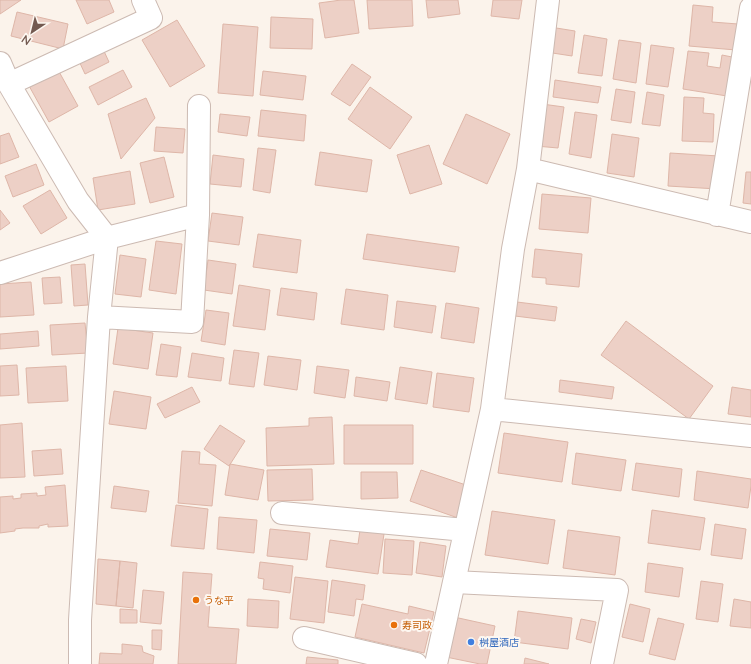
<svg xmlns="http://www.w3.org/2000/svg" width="751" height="664" font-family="Lato,'Noto Sans JP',sans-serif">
<rect width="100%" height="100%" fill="#fbf3eb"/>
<path fill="#edd0c6" stroke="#deb6a8" d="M0,0H21L0,14Z
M76,0H109L114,12L87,24Z
M341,0H354L359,33L325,38L319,3Z
M367,0H412L413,26L369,29Z
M426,0H458L460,14L428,18Z
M493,0H522L519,19L491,16Z
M693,5L713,7L712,22L738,24L736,50L689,46Z
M17,12L68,24L63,49L11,36Z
M271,17L313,19L312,49L270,48Z
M177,20L205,66L170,87L142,40Z
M223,24L258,27L253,96L218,93Z
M550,27L575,31L572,56L546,52Z
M584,35L607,39L602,76L578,73Z
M619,40L641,43L636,83L613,79Z
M651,45L674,48L668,87L646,84Z
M103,49L109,62L85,74L79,61Z
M688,51L709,53L707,66L720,68L722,55L732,57L727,96L683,89Z
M352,64L371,77L350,106L331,94Z
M57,68L78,106L49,122L28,84Z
M123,70L132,87L98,105L89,87Z
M263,71L306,76L303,100L260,95Z
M555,80L601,87L598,103L553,97Z
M370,87L412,117L390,149L348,119Z
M616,89L635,92L631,123L611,120Z
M647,92L664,95L660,126L642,124Z
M684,97L704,98L703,113L714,114L713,142L682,141Z
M146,98L155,118L121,159L108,114Z
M542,104L564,107L558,148L536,146Z
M261,110L306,115L304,141L258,136Z
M575,112L597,115L591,158L569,154Z
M220,114L250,117L247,136L218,132Z
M466,114L510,134L487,184L443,164Z
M156,127L185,129L183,153L154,151Z
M9,133L19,157L0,164V136Z
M612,134L639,138L634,177L607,173Z
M429,145L442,184L410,194L397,155Z
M258,148L276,150L270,193L253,190Z
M320,152L372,160L367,192L315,185Z
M670,153L719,156L717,189L668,186Z
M213,155L244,159L241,187L210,184Z
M164,157L174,197L150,203L140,163Z
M36,164L44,185L13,197L5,176Z
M130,171L135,204L98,210L93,178Z
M746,172H751V204L743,203Z
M50,190L67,218L41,234L23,206Z
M542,194L591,198L588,233L539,229Z
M0,210L10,223L0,230Z
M212,213L243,217L239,245L208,241Z
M258,234L301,240L297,273L253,267Z
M367,234L459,247L455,272L363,259Z
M156,241L182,244L176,294L149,290Z
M535,249L582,254L579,287L546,284V278L532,277Z
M120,255L146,259L141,297L115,294Z
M208,260L236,264L232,294L204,290Z
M85,264L88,305L74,306L71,265Z
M60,277L62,303L44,304L42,278Z
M31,282L34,315L0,317V284Z
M239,285L270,290L265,330L233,326Z
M281,288L317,293L314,320L277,315Z
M346,289L388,295L384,330L341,324Z
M397,301L436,306L432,333L394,327Z
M517,302L557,307L555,321L515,316Z
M446,303L479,308L474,343L441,338Z
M206,310L229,313L225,345L201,341Z
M626,321L713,386L689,419L601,355Z
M85,323L88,353L52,355L50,325Z
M118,328L153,333L148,369L113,364Z
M38,331L39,346L0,349V334Z
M161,344L181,347L177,377L156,375Z
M234,350L259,353L254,387L229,384Z
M192,353L224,358L221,381L188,377Z
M268,356L301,360L297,390L264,385Z
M17,365L19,395L0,396V366Z
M66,366L68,401L28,403L26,368Z
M317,366L349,370L345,398L314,393Z
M400,367L432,372L427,404L395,399Z
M437,373L474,378L469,412L433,407Z
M356,377L390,382L387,401L354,396Z
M560,380L614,387L612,399L559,392Z
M192,387L200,402L165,418L157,404Z
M732,387L751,390V417L728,414Z
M114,391L151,397L146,429L109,424Z
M332,417L334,464L267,466L266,428L309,426V418Z
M22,423L25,477L0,478V425Z
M220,425L245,441L229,466L204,449Z
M344,425H413V464H344Z
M504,433L568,442L562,482L498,473Z
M61,449L63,474L34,476L32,451Z
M182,451L200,452L199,464L216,465L212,506L178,503Z
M576,453L626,460L621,491L572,484Z
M636,463L682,469L679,497L632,490Z
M230,464L264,470L258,500L225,495Z
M312,469L313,500L268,501L267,470Z
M421,470L469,486L458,518L410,501Z
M697,471L751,479V486L748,508L694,500Z
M361,472H397L398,498L361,499Z
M65,485L68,526L48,527V524L39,526V528H23L15,529V531L0,533V497L13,496V499L21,498V494L37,493V496L46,495L45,487Z
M114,486L149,491L146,512L111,508Z
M176,505L208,509L204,549L171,546Z
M652,510L705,518L700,550L648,543Z
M492,511L555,520L548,564L485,555Z
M219,517L257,520L254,553L217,549Z
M715,524L746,529L742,559L711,555Z
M270,529L310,533L307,560L267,556Z
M360,530L384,534L378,574L326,567L330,540L358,544Z
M568,530L620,537L615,575L563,568Z
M385,539L414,541L412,575L383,573Z
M420,542L446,546L442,577L416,573Z
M98,559L120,561L116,606L96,604Z
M120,561L137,563L133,608L116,606Z
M260,562L293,566L290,593L263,589L264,579L258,578Z
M648,563L683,568L679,597L645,592Z
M183,572L212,574L208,627L239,629L236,664H178Z
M295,577L328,581L324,623L290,619Z
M332,580L365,585L363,600L356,599L354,616L328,612Z
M701,581L723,584L718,622L696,619Z
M143,590L164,592L161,624L140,622Z
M248,599L279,601L278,628L247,626Z
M734,599L751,602V628L730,626Z
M362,604L408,614L409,606L434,612L424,653L355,637Z
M630,604L650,609L643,642L622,637Z
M120,609L137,610V623H120Z
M518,611L572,618L568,649L514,642Z
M454,617L495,626L487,664H480L446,657Z
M658,618L684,624L675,660L649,654Z
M581,619L596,622L591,643L576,639Z
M152,630H162L161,650L152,649Z
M122,644L142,646L143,652L154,656L153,664H99L100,653L122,654Z
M307,657L338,660V664H306Z
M525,658L549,664H524Z"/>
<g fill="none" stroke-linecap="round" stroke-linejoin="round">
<g stroke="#ccbab2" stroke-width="24">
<path id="minor" d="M0,63L9,84L78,201L107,238L99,317L80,620V664
M9,84L151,18L143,0
M528,169L751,222
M717,215L751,8
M0,273L107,238L198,215
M99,317L192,322L198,215L199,106
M492,409L751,436
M282,513L465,530
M454,582L617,590L602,664
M304,638L416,664
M436,664L492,409L513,249L528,169L548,0"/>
</g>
<use href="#minor" stroke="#fff" stroke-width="22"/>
</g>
<g fill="#e8710a" stroke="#fdf7f1" stroke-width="1.5">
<circle cx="196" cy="600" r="4"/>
<circle cx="394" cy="625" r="4"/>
</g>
<circle fill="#3f7fe0" stroke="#fdf7f1" stroke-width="1.5" cx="471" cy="642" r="4"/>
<g text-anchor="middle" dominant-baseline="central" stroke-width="4" stroke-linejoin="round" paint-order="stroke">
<g font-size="10" fill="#c56008" stroke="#fdf7f1" text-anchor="start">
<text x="204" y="600">うな平</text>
<text x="402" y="625">寿司政</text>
</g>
<g font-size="10" fill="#366cbe" stroke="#fdf7f1" text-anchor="start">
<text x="479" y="642">桝屋酒店</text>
</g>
</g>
<g transform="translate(32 32) rotate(215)" stroke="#fdf7f1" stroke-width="3" paint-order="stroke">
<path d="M0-3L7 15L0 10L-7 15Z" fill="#735950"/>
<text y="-6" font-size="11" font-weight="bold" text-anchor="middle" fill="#735950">N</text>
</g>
</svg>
